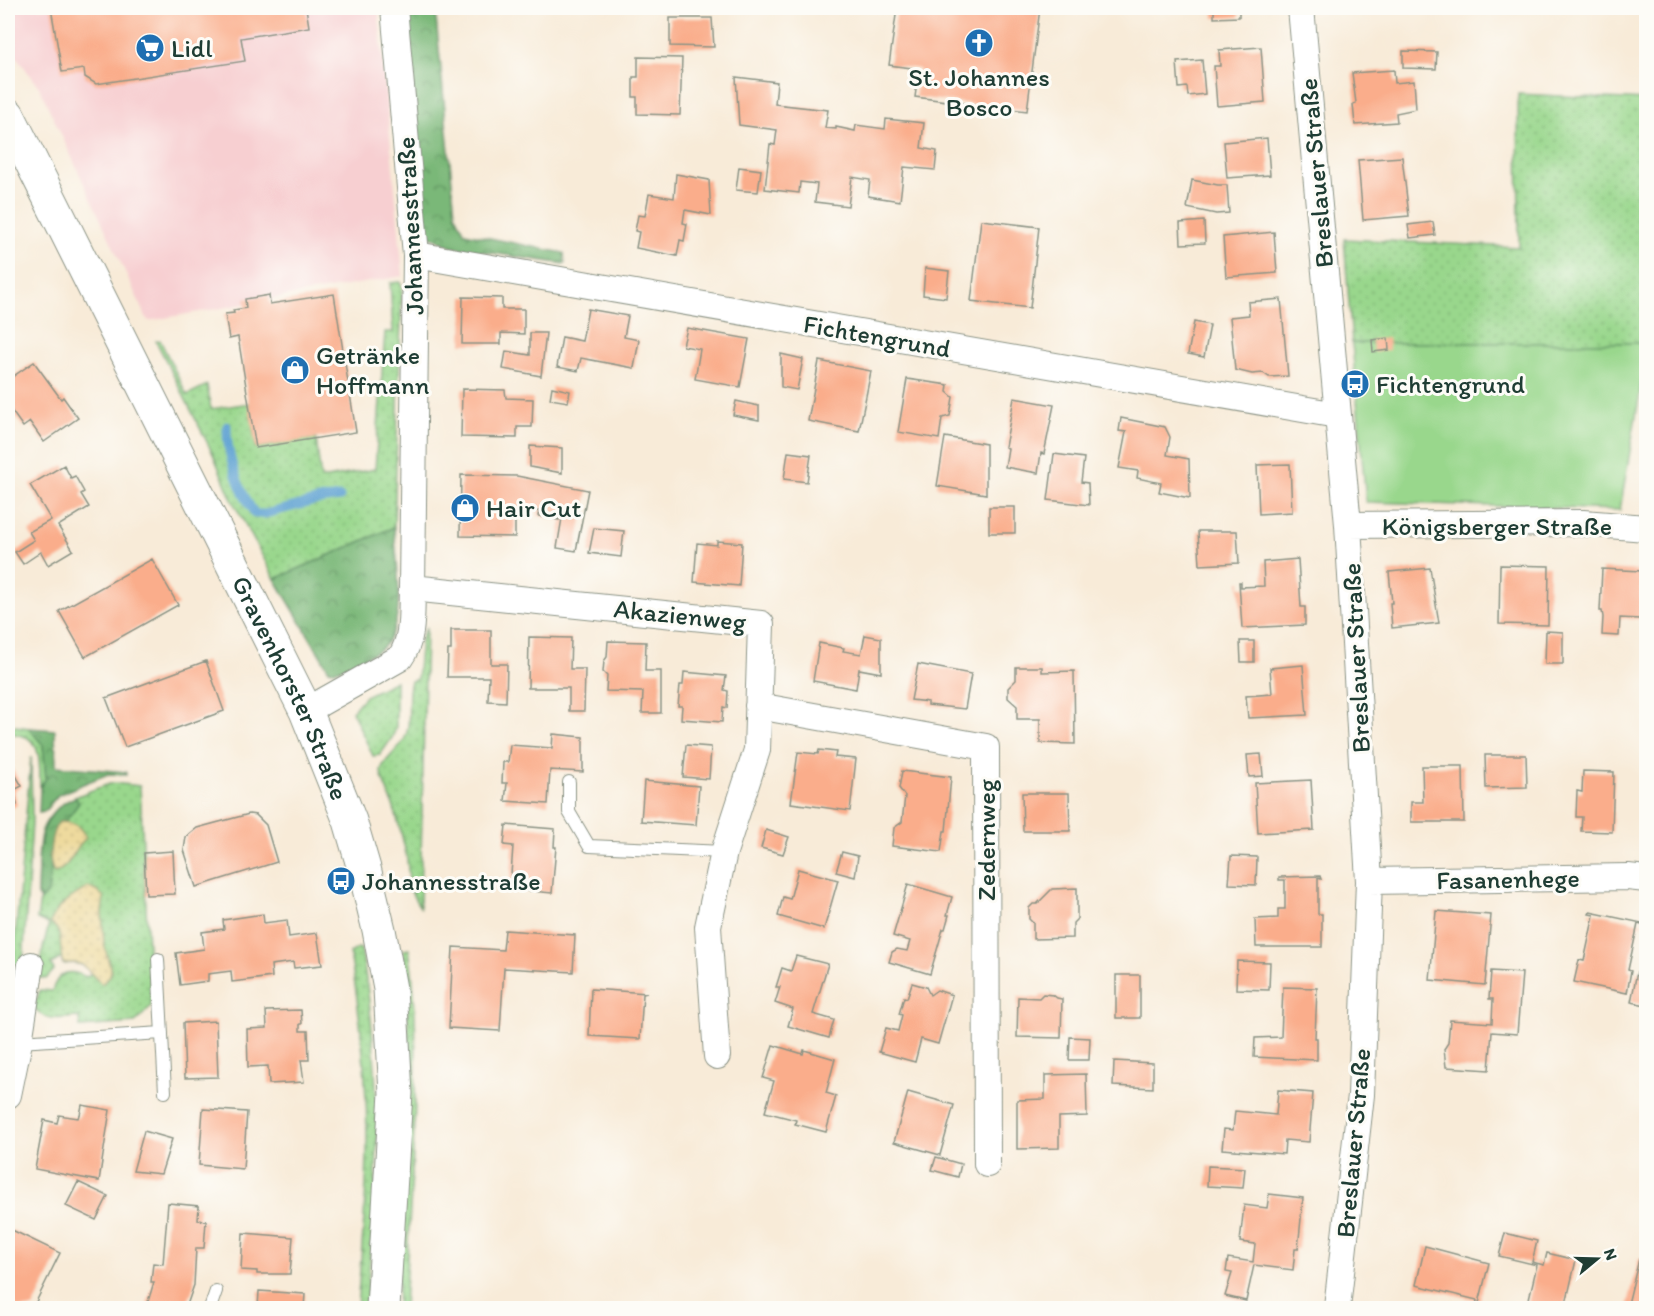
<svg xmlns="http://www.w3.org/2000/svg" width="1654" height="1316" font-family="Itim,sans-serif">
<defs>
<pattern id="grass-dots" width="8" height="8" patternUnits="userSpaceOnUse" patternTransform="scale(1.5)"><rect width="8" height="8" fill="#99d78c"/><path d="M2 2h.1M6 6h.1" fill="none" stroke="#83b979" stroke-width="1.8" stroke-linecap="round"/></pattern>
<pattern id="forest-crowns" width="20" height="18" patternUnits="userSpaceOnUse" patternTransform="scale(1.5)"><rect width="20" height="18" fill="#7ab878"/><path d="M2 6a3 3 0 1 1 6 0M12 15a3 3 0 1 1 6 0" fill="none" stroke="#639763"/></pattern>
<pattern id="sand-dots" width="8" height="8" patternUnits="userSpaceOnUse" patternTransform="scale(1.5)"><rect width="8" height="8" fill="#eeda9e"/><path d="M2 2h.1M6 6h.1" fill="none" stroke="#ccbc89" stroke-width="1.8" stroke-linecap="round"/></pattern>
</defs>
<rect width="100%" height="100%" fill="#fdfcf7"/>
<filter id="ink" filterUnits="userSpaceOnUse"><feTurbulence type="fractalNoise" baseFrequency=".0167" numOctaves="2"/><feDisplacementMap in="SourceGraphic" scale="12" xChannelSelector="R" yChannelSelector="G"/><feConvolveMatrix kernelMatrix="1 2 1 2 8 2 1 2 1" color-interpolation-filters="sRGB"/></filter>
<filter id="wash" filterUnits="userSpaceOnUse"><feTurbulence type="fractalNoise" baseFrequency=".008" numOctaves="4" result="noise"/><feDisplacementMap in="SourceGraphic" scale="24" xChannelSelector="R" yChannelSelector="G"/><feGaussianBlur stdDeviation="1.35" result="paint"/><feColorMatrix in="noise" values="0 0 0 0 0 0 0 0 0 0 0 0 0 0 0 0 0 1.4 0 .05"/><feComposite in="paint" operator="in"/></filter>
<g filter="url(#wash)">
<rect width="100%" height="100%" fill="#f8ebd8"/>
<path fill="#f7cfd1" d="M8,8H378L403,276L148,321L39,87L16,56L8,39Z"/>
<path fill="url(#grass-dots)" stroke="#5c8a60" stroke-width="1.5" d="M1518,94L1646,100V343H1352L1344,239L1519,247Z
M400,282L402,287L394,527L275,579L232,500L213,454L156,341L160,340L187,395L207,385L211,409L249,403L256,448L316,438L321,479L375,469L385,332H393L390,283Z
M426,627L420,907C406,887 410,883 407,860C404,841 398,821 392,802C389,793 382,782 381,772C380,764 399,749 404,740C413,723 405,700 411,681L417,679L421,639Z
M396,681V728L392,738L380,755L373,756L352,711L365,696Z
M8,725L29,728L43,745L46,778L40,787C39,772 43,745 26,737C21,735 13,734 8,733Z
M31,757L32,823L23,964H13Z
M113,783L140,786L151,1006L135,1023L80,1027L79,1017C64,1018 43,1023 34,1007L40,990L52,991C58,972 69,968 86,977L92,973C84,963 75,962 63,964L61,958L51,964L54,970L46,979L36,977L49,924L37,919L40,900L37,895C38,879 37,844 42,830C54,801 86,792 113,783Z
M358,948L361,949C373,1013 377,1079 377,1145C376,1199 370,1254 366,1308H357C361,1254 367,1199 367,1144C367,1080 361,1016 350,953Z
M409,949C417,999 416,1052 415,1103C413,1172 408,1240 404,1308H397L409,1050L406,980L403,950Z"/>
<path fill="url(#forest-crowns)" stroke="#4c7a56" stroke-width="1.5" d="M405,8H435L455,213L465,233L564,253L565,264L452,247L426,234Z
M394,527C396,562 408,618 384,646C379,651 370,655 364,658C353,664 343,671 329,670L275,579Z
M29,728L55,730L56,766L126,772V775L108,774L83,784L58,795L44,812L39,813L40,787L46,778L43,745Z
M75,797L79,803L65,822H59L51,852V869L48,893L40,900L37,895C39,859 34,814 75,797Z"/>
<path fill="url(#sand-dots)" stroke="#868c69" stroke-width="1.5" d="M59,822C73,821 81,826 86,838C73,849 71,868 54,873C47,861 50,832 59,822Z
M88,887L98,892L104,897L102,912L104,943L111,971L110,976L102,984C86,972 87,959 63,964C58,949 65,931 50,923C58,904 71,898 88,887Z"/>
<path fill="#99d78c" stroke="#5c8a60" stroke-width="1.5" d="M1352,343H1646V357L1620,510L1366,502Z"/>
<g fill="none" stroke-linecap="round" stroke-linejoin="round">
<path stroke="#5da1d2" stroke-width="9" d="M227,426C226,455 239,490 255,514H265L319,500L340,497"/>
</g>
<g id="blocks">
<path fill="#faad8b" d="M51,8H306L309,27L241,38L245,61L96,84L85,77L84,69L62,72Z
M897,8H1040L1027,111L915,97L919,69L889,65Z
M1214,8H1239V17L1214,18Z
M670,18H712L714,47L670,46Z
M1261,47L1265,102L1217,106L1214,66H1220L1219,50Z
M1403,51L1437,52L1436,69L1403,68Z
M638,57L682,58L680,115L637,114V97H633V77H638Z
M1202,60L1205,94L1188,96L1187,87L1179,88L1177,62Z
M1394,70L1395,83L1414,81L1416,109L1396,113L1397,122L1355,125L1353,104L1356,103L1352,73Z
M736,77L777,82L775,104L828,110L825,128L836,129V127L855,131L856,125L885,129L886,119L924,123L921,148L937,151L935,170L904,167L900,201L868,196L870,180L852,177L848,206L815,202L817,184L800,182L799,193L765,189L770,144L775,145L777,130L739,125Z
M1267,138L1270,175L1227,178L1224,142Z
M1402,157L1409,216L1363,220L1358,160Z
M739,167L761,170L758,192L736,190Z
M676,174L709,180L711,215L685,210L683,223L687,224L684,241L680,240L677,256L636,248L639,232L635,231L638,215L645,216L649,194L674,198Z
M1192,180L1218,185H1227L1229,213L1216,214L1187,208Z
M981,220L1039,227L1030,308L971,301Z
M1204,221L1205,243L1181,244L1180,223Z
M1433,222L1435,235L1410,238L1408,225Z
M1274,232L1277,273L1226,277L1223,237Z
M925,268L949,271L946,298L923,295Z
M334,294L356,432L256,448L238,337L229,339L225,314L234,313L233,310L246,308L245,299L269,295L270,304Z
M463,297L502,298V309H524V334L501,333V344H462Z
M1281,299L1288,376L1269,377L1263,373L1252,374L1235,370L1230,317L1249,315L1248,302Z
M588,309L628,316L624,337L639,340L634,368L581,358L578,371L557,367L562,337L582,341Z
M1194,322L1210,325L1204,357L1188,354Z
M687,328L749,339L740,387L695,379L700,349L683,346Z
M530,333H546L541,376L503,369L506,351L530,355Z
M1388,338L1389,350L1373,352L1372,340Z
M781,354L803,359L797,390L781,387Z
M819,361L871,371L859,431L808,421Z
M34,362L61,399L63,397L78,418L44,442L30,422L23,427L8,406V380Z
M907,379L948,385L947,392L953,397L950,416L942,418L939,439L898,432Z
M552,387L570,391L568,402L550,399Z
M462,389L505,390L506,398L533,399L532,427H517V438L461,437Z
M1014,398L1054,405L1044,454L1041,453L1038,473L1005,467L1008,448L1005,447Z
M736,401L759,406V420L733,415Z
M1121,418L1165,427L1170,437L1167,455L1189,459L1190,498L1159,492L1161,483L1137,478L1138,471L1119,468L1126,432L1119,431Z
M945,437L986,444V494L937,486Z
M530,446L562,448V473L530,467Z
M788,452L811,455L807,482L784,479Z
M1054,454L1084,458L1081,482L1088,483L1089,505L1048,500Z
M1290,464L1292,512L1259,514L1257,465Z
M64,465L71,478L75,476L84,492L81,494L89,507L58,526L73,550L48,565L41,552L23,564L15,552L34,540L29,532L51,520L30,485Z
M461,475L517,476L588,490L576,551L557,548L562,518H559V520L538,516L539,511H515V537L460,536Z
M989,507H1015V533H989Z
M594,528L624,531L621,557L589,553Z
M1198,531H1237L1239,563L1200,565Z
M717,541L742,543L739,586L694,582L697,543L717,545Z
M152,559L178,605L85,657L59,611Z
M1298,559L1301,607H1305V625L1242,628L1239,582H1241V587L1264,586L1263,562Z
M1500,565L1549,566L1548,625L1499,624Z
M1430,568L1439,623L1392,628L1390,603H1392L1389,572Z
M1602,569L1642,571L1640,619L1620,618L1619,636L1602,635L1603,617L1602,611H1600Z
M451,630H491V664H507L506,702L488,701L489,677H447L448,650H451Z
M1546,631L1563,632V664H1545Z
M865,635L881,638V673L859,669L856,689L813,681L819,643L844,648L843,651L861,654Z
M529,637L571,638L570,669H585L584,711H569V688H528Z
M608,641L646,642L645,671H661V713H642L643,692L606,691L607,676L603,672L604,661L607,657Z
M1240,641H1254V662H1241Z
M206,661L224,711L125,747L106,698Z
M918,664L971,674L965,709L928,705V702L911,700Z
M1303,665L1307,715L1248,718L1246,696L1272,694L1270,668Z
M1016,667H1042V672L1074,671L1075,744L1040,743V719H1017V706L1008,698V688L1016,680Z
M684,672L726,676L724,690L728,691L727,708L723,707L722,722L681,719L682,706H678L680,685H683Z
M553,734L583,737V772L550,770L548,804L505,801L507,783H502L503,762H508L510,745L552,748Z
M686,745L711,747L709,779L683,777Z
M819,750L836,752L835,757L856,759L850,811L791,803L798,752L818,754Z
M1261,754L1263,776L1249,777L1247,755Z
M1485,755H1526L1527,787L1486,788Z
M9,764L22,786L14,790L17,805L9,810L8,765Z
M1422,766H1463L1464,822H1411V802H1423Z
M902,771L951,777L946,831H944L941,852L892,846L894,828L902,822L905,796L899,788Z
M1583,771L1614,772L1612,832L1581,831L1582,817H1576L1577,791L1582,792Z
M1311,780L1314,830L1258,833L1255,783Z
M644,781L699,786L696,825L641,821Z
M1022,793H1069L1070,831H1023Z
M249,814L256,815L266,825L277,862L196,887L184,850L186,837L197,828Z
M506,825L555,829L554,847H556L552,893L510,889L513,846L504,845Z
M766,830L789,837L783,854L761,848Z
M173,851L175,894L146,895L144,853Z
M842,852L858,856L855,877L836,872Z
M1231,856L1257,857L1256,885L1229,884Z
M798,869L838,880L824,929L778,916L783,897L790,899Z
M1320,876L1321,879L1318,878V914H1322V947H1256L1255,919L1278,918V909H1285V880H1279V877Z
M908,884L952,897L947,915H949L945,929H943L930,974L889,962L892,952L897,949L907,951L910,941L893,936Z
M1077,888V919L1073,923V938L1033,939V923L1029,919V908L1033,904H1037L1052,889Z
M1436,911L1491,915L1485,985L1430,980Z
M1590,912L1642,923V925L1638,924L1628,970L1631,971L1627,993L1574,982L1579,960L1584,961L1594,915L1589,914Z
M263,914L264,923L287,920L289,937L317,933L322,965L294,968L293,962L271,965L272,977L232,982L231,971L208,974V981L180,985L176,953L204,949L202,932L224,929L223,920Z
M505,930L575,935L573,972L504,968L500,1031L449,1028L453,947L503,950Z
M796,956L828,964L813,1014L834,1020L829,1038L788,1026L793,1009L775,1003L780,987H776L782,968L791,971Z
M1237,961L1270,962L1269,990L1236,989Z
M1491,971L1522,973L1517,1034L1492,1032L1489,1070L1446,1067L1444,1049L1448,1043L1450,1020L1492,1023L1493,999H1489Z
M1637,972L1646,974V1005L1631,1002Z
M1116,975H1140V1018H1116Z
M912,983L926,987L930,995L937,990L952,995L938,1044L921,1039L915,1062L879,1052L886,1028L898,1031L902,1015L899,1014L904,997L907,998Z
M1283,987L1317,988L1315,1038H1317V1060L1254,1057L1255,1038L1281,1037Z
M591,989L647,993L643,994L640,1039L589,1036Z
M1043,994L1053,995L1057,998L1062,999L1061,1038L1017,1037L1018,997L1039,998Z
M301,1010L302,1024H300V1031H308L309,1060H301L304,1082L269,1084L268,1066L248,1067L247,1029L267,1028L266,1011Z
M216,1021L218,1077L185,1078L183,1023Z
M1070,1037L1090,1038L1089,1060H1069Z
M773,1045L803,1054L804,1050L835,1059L826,1093L836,1096L826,1132L795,1124L796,1120L765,1112L774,1081L763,1078Z
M1114,1061L1153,1063V1088L1113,1086Z
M1086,1074L1087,1116L1059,1117V1148L1017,1149V1100L1045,1099V1075Z
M1278,1090L1313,1093L1309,1142L1285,1140L1284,1154L1222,1149L1224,1129L1233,1130L1235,1111L1276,1115Z
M908,1092L954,1105L940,1155L894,1142Z
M82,1105L110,1110L99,1181L35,1169L44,1120L57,1123L59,1115L78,1118L79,1115H80Z
M203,1109L247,1112L243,1169L199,1165Z
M144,1131L172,1139L161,1174L133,1171Z
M936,1157L961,1164L958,1177L932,1170Z
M1208,1166L1245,1168L1243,1188L1207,1186Z
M78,1182L108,1196L96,1220L66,1206Z
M1269,1194L1303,1198L1298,1249H1295L1293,1270L1254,1265L1246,1301L1225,1296L1232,1273L1226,1272L1228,1258L1253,1262L1255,1244L1240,1242L1244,1205L1267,1208Z
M168,1203L199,1206L198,1220L206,1221L204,1248H196L194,1285L186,1308H146L154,1282H151L153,1263L163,1264Z
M12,1230L60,1253L33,1308H16L17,1306L8,1301V1239Z
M243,1233L293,1237L290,1274H257V1271L241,1270Z
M1505,1233L1537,1241L1532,1262L1544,1265L1547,1253L1576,1260L1565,1308H1553L1528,1303L1537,1265L1499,1256Z
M1425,1246L1489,1263L1478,1307H1476L1477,1300L1416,1285Z
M1639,1259L1646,1260V1308H1627Z
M259,1291L305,1294L304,1308H258Z"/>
</g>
</g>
<g filter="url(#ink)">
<use href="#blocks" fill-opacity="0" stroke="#8c9486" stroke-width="1.5"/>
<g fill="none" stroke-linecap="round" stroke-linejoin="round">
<g stroke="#8c9486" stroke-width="14">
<path id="lane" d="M569,782V812L589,846L724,852
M158,959L165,1092
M19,1042L162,1033
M210,1308L216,1291"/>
</g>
<g stroke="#8c9486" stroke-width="28">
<path id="street" d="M1301,8L1348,525L1369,881L1361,1095L1337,1308
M416,255L1337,415
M1348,525L1583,523L1646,528
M412,588L761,624L757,750L724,852L708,927L717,1056
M758,706L986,747L987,1164
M306,711L400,658C414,639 411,611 412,588L416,255L394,8
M1369,881L1628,877L1646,879
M8,1095L19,1042L31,965"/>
</g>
<g stroke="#8c9486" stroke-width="35">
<g id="secondary">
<path id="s1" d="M8,115L306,711L350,821L365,872L379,930L390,989L396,1093L383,1308"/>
</g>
</g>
<use href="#lane" stroke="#fff" stroke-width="12"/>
<use href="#street" stroke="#fff" stroke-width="26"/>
<use href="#secondary" stroke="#fff" stroke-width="33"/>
</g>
</g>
<defs>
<g id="church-disc" transform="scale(1.5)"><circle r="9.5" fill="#1f6fb2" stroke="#fdfcf7"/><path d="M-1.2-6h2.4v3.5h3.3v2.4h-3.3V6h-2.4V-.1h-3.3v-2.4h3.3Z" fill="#fff"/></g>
<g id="supermarket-disc" transform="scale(1.5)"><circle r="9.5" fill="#1f6fb2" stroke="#fdfcf7"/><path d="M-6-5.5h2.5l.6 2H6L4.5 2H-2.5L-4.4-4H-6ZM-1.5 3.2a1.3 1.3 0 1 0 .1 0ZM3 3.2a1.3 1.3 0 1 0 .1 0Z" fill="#fff"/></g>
<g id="shop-disc" transform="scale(1.5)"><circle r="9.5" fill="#1f6fb2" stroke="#fdfcf7"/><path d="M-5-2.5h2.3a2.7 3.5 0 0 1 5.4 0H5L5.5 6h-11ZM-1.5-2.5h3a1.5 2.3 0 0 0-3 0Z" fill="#fff"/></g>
<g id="bus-disc" transform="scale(1.5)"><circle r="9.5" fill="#1f6fb2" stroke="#fdfcf7"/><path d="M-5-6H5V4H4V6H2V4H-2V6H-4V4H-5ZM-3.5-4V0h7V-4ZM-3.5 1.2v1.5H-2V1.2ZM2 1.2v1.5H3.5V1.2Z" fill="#fff"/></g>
</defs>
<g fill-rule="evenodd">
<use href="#church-disc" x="979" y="43"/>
<use href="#supermarket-disc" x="150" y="48"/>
<use href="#shop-disc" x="295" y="370"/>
<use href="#bus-disc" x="1355" y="384"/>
<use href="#shop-disc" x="465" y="508"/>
<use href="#bus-disc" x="341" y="881"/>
</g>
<g text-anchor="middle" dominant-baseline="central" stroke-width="6" stroke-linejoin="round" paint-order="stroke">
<g font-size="26" fill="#1f3d34" stroke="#fdfcf7" text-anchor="start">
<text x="171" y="48">Lidl</text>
<text x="979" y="77" text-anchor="middle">St. Johannes<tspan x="979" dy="30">Bosco</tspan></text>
<text x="316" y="355">Getränke<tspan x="316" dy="30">Hoffmann</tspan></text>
<text x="1376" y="384">Fichtengrund</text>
<text x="486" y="508">Hair Cut</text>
<text x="362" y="881">Johannesstraße</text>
</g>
<g font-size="26" fill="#1f3d34" stroke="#fdfcf7">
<text transform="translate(1316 173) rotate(-95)">Breslauer Straße</text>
<text transform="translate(410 226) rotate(-93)">Johannesstraße</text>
<text transform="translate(877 336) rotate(10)">Fichtengrund</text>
<text x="1497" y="526">Königsberger Straße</text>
<text transform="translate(680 615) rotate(6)">Akazienweg</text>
<text transform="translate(1356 658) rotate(-93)">Breslauer Straße</text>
<text stroke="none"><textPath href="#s1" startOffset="639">Gravenhorster Straße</textPath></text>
<text transform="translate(986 840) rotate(-90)">Zedernweg</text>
<text transform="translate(1508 879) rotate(-1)">Fasanenhege</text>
<text transform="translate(1353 1143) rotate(-85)">Breslauer Straße</text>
</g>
</g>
<rect width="1654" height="1316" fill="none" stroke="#fdfcf7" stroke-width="30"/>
<g transform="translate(1597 1259) rotate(71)" stroke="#fdfcf7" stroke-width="4.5" paint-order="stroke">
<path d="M0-4.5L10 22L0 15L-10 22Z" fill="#1f3d34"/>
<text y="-9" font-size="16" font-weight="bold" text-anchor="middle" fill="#1f3d34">N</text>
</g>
</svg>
